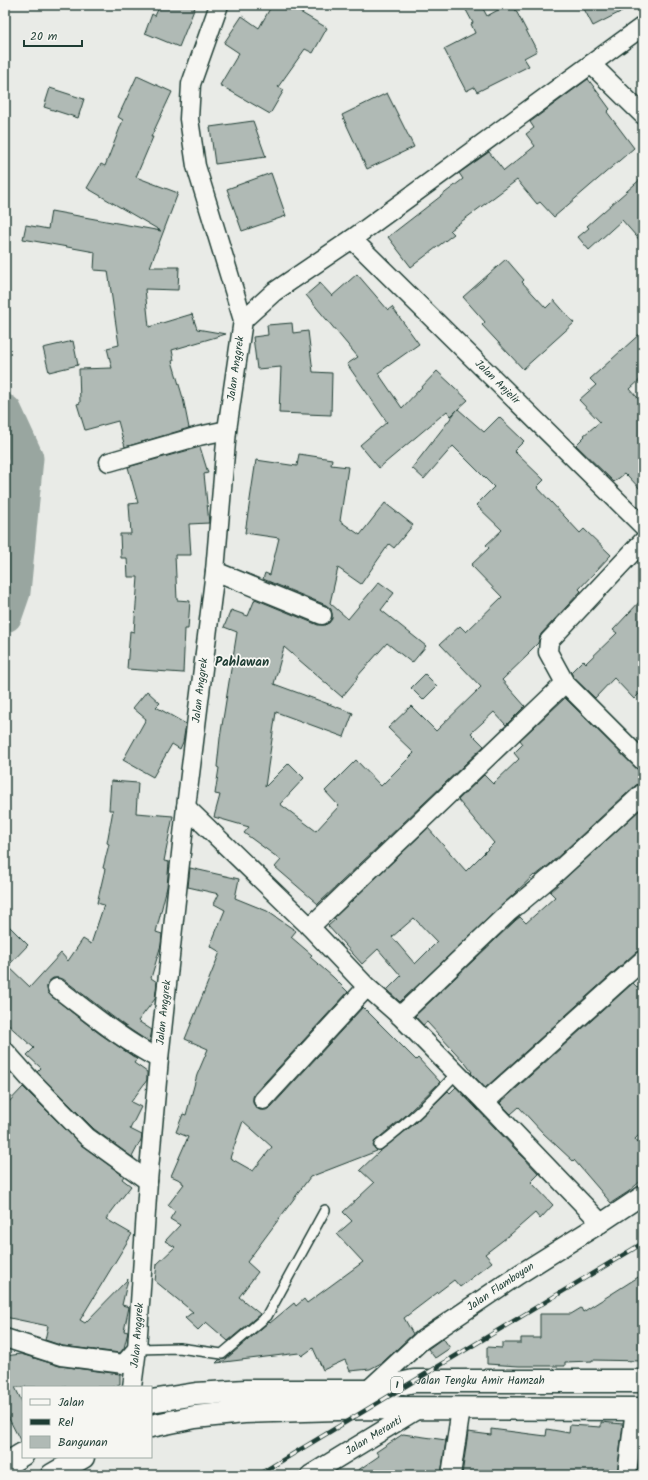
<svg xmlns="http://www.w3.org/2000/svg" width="648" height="1480" font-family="Kalam,sans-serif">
<rect width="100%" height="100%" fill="#e9ebe7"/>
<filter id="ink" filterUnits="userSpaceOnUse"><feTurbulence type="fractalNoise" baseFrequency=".025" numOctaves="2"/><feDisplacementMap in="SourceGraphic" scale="8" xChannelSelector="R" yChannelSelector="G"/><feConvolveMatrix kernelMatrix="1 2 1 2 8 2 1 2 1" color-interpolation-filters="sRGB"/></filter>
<g filter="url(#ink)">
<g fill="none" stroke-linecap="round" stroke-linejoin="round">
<path stroke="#99a6a0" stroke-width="35" d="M5,412L26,458L13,592L5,615"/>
</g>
<path fill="#b0bab5" stroke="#1f3d34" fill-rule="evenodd" d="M160,5H196L179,47L145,33L152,14L155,16Z
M272,5H288L327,28L313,53L305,49L278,87L284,90L270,114L220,85L239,53L224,43L242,16L259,28Z
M476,5H481L487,16L507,5H513L537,51L524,58L529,66L477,92L474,87L466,91L444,49L475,33L471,24L473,23L466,10Z
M582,5H634L593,26Z
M137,76L172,92L151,137H153L136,177L178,193L150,267H179L178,290L145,289L149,327L192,314L197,329L226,334L172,350L174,360L172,361L183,398L189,428L125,447L118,421L85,430L77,404L80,403L79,369L112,368L107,348L119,345L108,271L94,270L95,252L23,239L26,225L48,229L51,211L161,231L87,188L101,164L105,166L123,120L118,117Z
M588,79L610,109L607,112L634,148L554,217L540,202L537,204L517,180L450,230L454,234L411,267L388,237L463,179L459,173L489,152L504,171L535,146L526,134L534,128L530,122Z
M50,88L84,99L78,118L44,107Z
M387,93L414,147L367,169L342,115Z
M253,121L266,157L215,164L210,127Z
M271,173L286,216L242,231L227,189Z
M643,177V244L622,220L589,250L578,237L589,228L587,226Z
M506,259L524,280L522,282L546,308L554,300L574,323L523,369L482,325L485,322L463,297Z
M357,274L388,310L392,307L419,344L378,373L402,408L437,371L468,400L458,409L484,432L499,417L524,441L514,451L544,480L537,487L580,533L584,529L611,555L579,589L581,591L541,634L538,643L528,653L529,654L502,680L525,706L506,725L494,712L471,733L484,746L318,904L275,867L281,860L244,833L249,827L214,817L220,795L215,794L219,768L217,767L220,738L237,632L224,627L231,610L248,616L255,599L318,625H324L329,623L332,619V614L331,609L326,605L263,579L265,573L270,575L279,538L245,533L256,460L297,466L299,454L332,459L331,465L348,467L340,521L360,535L385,503L413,525L394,548L389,544L361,584L338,568L330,603L348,619L379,582L394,593L381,610L426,646L412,663L387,643L356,678L357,679L342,697L284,647L274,684L353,713L344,737L276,712L265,787L289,763L304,778L280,804L316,831L339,806L325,791L356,760L381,786L414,753L388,728L411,706L436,731L481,687L440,644L460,626L466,632L502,597L471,565L489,548L486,545L502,530L476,505L494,487L453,446L424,479L412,468L457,410L451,416L447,411L379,468L360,445L387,422L347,364L358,357L306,295L320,283L332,296Z
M292,323L293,333L308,331L313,372L332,373L331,415L279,413L281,367L257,369L253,337L268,335L267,325Z
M643,331V377L630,389L643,404V492L627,475L626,476L624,474L614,482L576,445L585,436L584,435L600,422L579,400L596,385L590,379Z
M73,341L78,365L49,372L43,348Z
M200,447L208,473L204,474L209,523L189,524L191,555H175L177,600L190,601L188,629H185L183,673L127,669L130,631L134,632L138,577H128L127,558H121L120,534H131L129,504L138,503L128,467Z
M643,598V690L634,699L614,678L595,698L573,677L571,672L583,660L586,663L617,633L613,630Z
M425,674L437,686L423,700L411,688Z
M147,691L160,703L156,707L186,724L183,742L180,749L172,744L153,777L123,760L146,719L133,708Z
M565,698L636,768L643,771V783L636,785L550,864L535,876L534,875L400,1002L387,990L401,976L378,949L362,964L328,926L336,919L334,918L428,828L466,871L494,843L458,800L484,775L493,784L519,759L514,753L523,744L520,740ZM414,918L437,942L415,964L392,937Z
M111,781L138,783L136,813L173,816L164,861L169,862L167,887L156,932L162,934L161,945L151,978L157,982L155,999L138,1021L152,1030L150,1040L149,1042L125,1026L63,979L58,978H53L48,982L47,987L48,992L51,996L100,1034L137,1059L134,1063L147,1072V1080L131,1102L141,1107L130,1129L142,1135L141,1140L132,1157L94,1129L37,1072L41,1068L27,1055L34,1048L5,1022V922L28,945L8,966L30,987L61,953L68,961L83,939L91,944L104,905L97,903L105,869L103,868L109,844L107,843L113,810H109Z
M643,807V950L636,952L485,1088L471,1073L472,1072L465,1063L427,1022L423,1025L415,1016L516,920L520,917L526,923L555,897L550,892Z
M190,868L239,879L235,898L267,911L296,931L291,937L312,955L310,957L333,977L348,992L255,1093L253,1097V1103L256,1108L260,1110H266L271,1107L363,1007L416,1060L418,1058L440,1082L405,1116L375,1141L373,1146L377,1151L310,1177L247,1262L258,1272L239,1297L260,1314L228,1341L206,1322L198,1330L185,1318L193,1312L155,1281L157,1264L175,1247L165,1241L180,1225L170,1219L175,1211L168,1205L184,1184L182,1183V1181L171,1176L188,1137L176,1132L183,1114L186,1115L197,1075L208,1049L185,1039L220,952L210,946L225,910L214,904L219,894L188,887ZM243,1121L272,1147L253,1171L230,1158Z
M633,983L643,993V1131L635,1139L643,1149V1179L628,1192L611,1203L574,1160L573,1161L543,1133L519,1107L511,1114L500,1103Z
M23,1087L80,1144L124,1176L122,1179L131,1186L106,1219L132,1234L80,1320L85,1323L128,1279L122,1305L129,1307L124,1331L128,1332L124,1348L120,1353L63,1346L45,1340L48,1326L5,1317V1106Z
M456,1087L539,1174L531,1182L553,1205L540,1219L535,1213L511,1234L485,1254L492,1262L460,1287L454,1280L404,1318L413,1334L383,1362L370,1369L350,1371L345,1360L323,1370L313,1348L302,1356L299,1353L216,1363L219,1360L226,1359L269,1322L270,1323L294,1303L296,1306L304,1299L307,1303L363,1262L337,1234L352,1221L343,1212L374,1183L360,1170L380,1151L413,1125L448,1091L450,1093Z
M643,1274V1361L592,1360V1361L565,1362V1366H519L487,1364V1347L502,1348V1343H521V1338H540V1314H571L581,1308L583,1312Z
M443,1338L450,1348L435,1358L428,1349Z
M21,1354L60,1366L120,1374V1384L112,1387H15L23,1404V1442H21L5,1411V1356Z
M601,1422L623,1424L617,1475H462L468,1432L491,1435V1429L546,1436L547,1429L569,1433L570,1425L601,1427Z
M403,1434L446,1440L441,1475H351L379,1456L376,1452Z"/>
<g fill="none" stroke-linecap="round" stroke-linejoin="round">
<g stroke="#1f3d34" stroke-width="12">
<path id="lane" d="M379,1145C407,1124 432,1100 456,1074
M137,1349L179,1348L222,1354L267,1316L325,1210"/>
</g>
<g stroke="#1f3d34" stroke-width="21">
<g id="street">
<path d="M591,64L643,115"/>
<path id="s1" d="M352,239L643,526"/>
<path d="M243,320L274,292L352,239L643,26"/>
<path d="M109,462L199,436L227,430"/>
<path d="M643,541L549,641L548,652L565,683L643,761"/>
<path d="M215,571L322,615"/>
<path d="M186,807L310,927L367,987L400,1016L485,1102L601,1223"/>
<path d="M310,927L565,683"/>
<path d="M57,988C90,1013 122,1040 159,1059"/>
<path d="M400,1016L509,912L557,872L643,793"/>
<path d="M5,1051L29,1078L87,1137L148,1181"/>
<path d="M263,1100L367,987"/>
<path d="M485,1102L643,960"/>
<path d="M5,1338L61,1356L124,1364L137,1349"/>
<path id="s2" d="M132,1387L137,1349L148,1181L159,1059L186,807L215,571L227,430L243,320L196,166L189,119L191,84L219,5"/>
<path id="s3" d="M367,1391L422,1340L518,1275L601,1223L643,1195"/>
<path id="s4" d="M310,1475L418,1409"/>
<path d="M451,1475L461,1409"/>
<path d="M627,1475L635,1409"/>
</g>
</g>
<g stroke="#1f3d34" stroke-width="25">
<g id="primary">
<path id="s5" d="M151,1401L196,1394L246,1391H367L414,1381H643"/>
<path d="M151,1426L195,1417L244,1412L370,1408L643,1409"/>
<path d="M5,1465L23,1454"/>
<path d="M52,1475L83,1457"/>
</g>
</g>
<use href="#lane" stroke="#f6f6f2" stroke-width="9"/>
<use href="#street" stroke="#f6f6f2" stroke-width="18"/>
<use href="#primary" stroke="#f6f6f2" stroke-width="22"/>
<g stroke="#1f3d34" stroke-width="4.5">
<path id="rail" d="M258,1475L643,1243"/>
</g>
<use href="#rail" stroke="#f6f6f2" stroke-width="3" stroke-dasharray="9" stroke-linecap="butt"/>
</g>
</g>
<g text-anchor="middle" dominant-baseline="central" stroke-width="3.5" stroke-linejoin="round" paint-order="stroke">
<rect fill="#f6f6f2" stroke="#60746d" stroke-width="1" x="391" y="1377" width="12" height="16" rx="3"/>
<g font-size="10" font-weight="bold" fill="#1f3d34">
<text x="397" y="1385">1</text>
</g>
<g font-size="11" fill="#1f3d34" stroke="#f6f6f2">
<text stroke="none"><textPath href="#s2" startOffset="1024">Jalan Anggrek</textPath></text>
<text stroke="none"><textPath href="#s1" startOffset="204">Jalan Anjelir</textPath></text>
<text stroke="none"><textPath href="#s2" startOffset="700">Jalan Anggrek</textPath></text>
<text stroke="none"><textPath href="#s2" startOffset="376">Jalan Anggrek</textPath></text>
<text stroke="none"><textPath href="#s3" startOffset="170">Jalan Flamboyan</textPath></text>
<text stroke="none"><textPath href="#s2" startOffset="52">Jalan Anggrek</textPath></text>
<text stroke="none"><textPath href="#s5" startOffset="331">Jalan Tengku Amir Hamzah</textPath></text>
<text stroke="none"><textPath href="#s4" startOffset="75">Jalan Meranti</textPath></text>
</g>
<g font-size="13" font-weight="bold" fill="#1f3d34" stroke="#f6f6f2">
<text x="242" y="662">Pahlawan</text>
</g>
</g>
<rect width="648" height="1480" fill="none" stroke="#f6f6f2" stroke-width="20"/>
<rect x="10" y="10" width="628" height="1460" fill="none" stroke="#1f3d34" stroke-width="1.5" filter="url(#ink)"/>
<rect x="22" y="1386" width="130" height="72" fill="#f6f6f2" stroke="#a0aca6"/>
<rect x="30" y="1399" width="20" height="6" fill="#f6f6f2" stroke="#a0aca6"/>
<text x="58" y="1406" font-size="12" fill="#1f3d34">Jalan</text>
<rect x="30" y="1419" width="20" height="6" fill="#1f3d34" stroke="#a0aca6"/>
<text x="58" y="1426" font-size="12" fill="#1f3d34">Rel</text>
<rect x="30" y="1436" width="20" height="12" fill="#b0bab5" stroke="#a0aca6"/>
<text x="58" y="1446" font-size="12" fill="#1f3d34">Bangunan</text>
<path d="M24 40v6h58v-6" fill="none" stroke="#1f3d34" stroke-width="2"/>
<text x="30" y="40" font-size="12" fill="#1f3d34" stroke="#f6f6f2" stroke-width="3" paint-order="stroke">20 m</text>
</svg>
